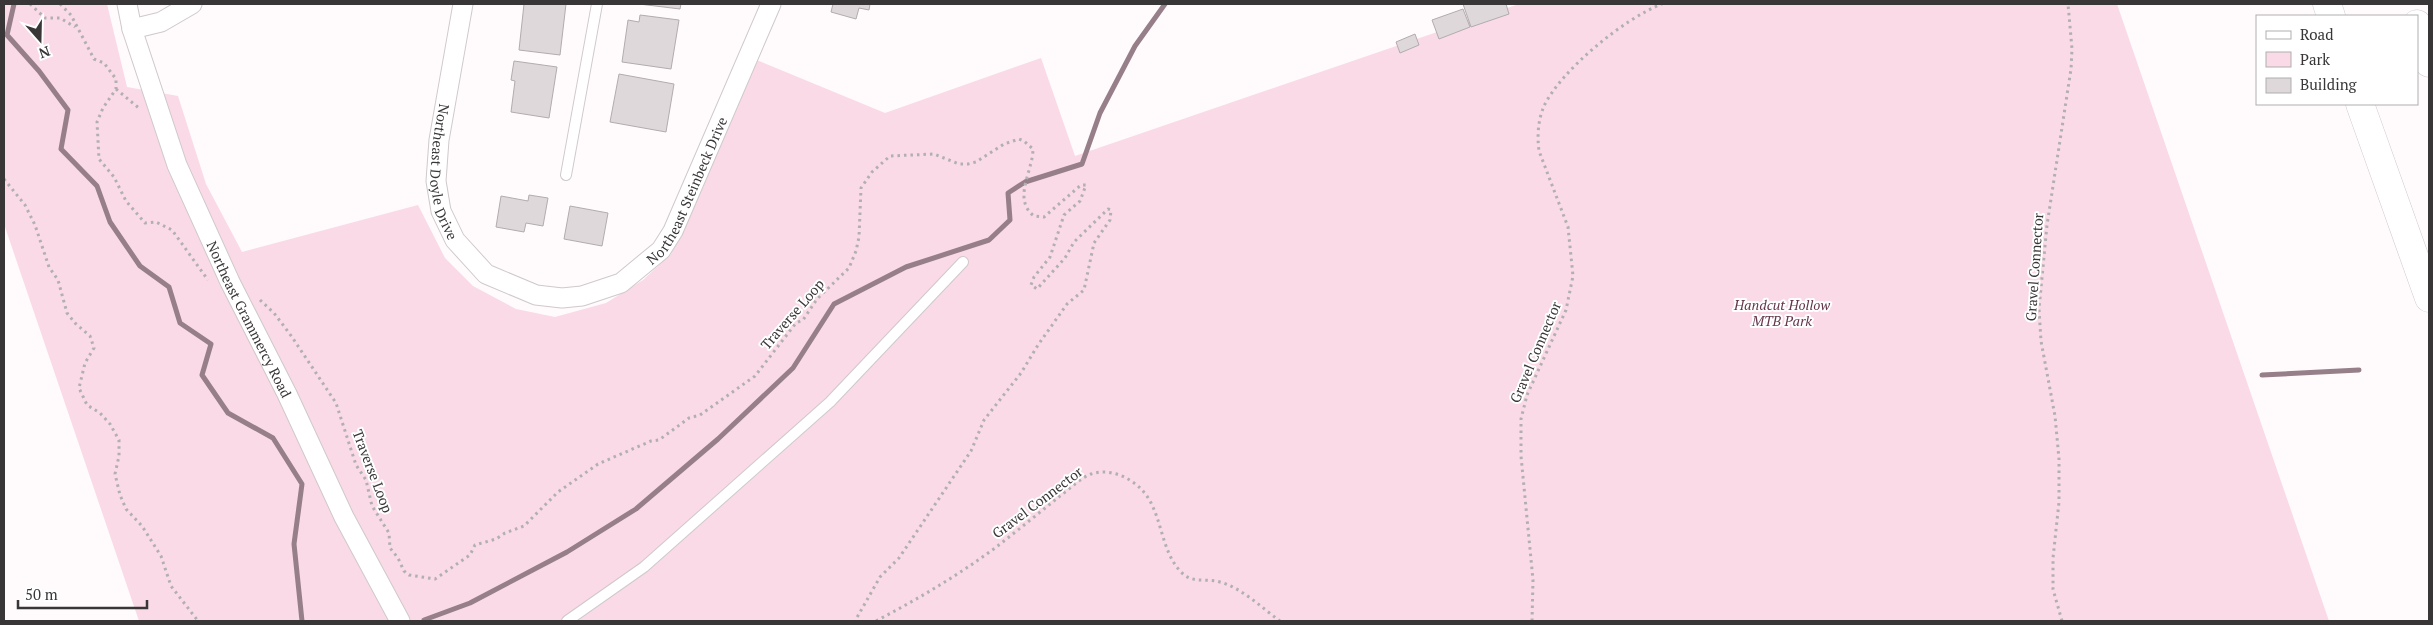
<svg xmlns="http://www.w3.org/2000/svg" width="2433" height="625" font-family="'PT Serif',serif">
<rect width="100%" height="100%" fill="#fffafc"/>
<path fill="#f9dae6" d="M4,4H107L127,87L178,96L206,184L242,252L418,205L445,258L473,286L516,309L555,317L606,303L643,280L671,254L754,59L885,113L1041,58L1075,156L1519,4H2117L2329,621H139L4,224Z"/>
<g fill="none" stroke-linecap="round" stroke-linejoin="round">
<path stroke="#967f88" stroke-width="5" d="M14,4L7,35L39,71L68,110L61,149L97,186L110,222L140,266L169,287L180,323L211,344L202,375L228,413L273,438L302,484L294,544L302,621
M2262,375L2359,370
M424,620L470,603L567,552L636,509L718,439L793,368L834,304L906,267L989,240L1010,220L1008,193L1025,182L1082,164L1100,113L1135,46L1165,4"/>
</g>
<path fill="#ded8da" stroke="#b2acae" d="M524,4H566L560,55L519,50Z
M639,4H681L680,9Z
M833,4H870L869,10L859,8L856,19L831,12Z
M1463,4H1506L1509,14L1471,27Z
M1463,9L1470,27L1439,39L1432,20Z
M640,15L679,20L671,69L622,62L628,20L639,22Z
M1415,34L1419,45L1400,53L1396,42Z
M514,61L557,67L549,118L511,112L515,81L511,80Z
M619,74L674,84L666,132L610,122Z
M529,195L548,198L543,226L526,223L524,232L496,227L501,196L528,201Z
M570,206L608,213L602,246L564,239Z"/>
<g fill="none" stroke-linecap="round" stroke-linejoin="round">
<g stroke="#cfc9cb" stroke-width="12">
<path id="lane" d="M566,175L597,4
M567,621L644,567L830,402L963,262"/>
</g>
<g stroke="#cfc9cb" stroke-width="21">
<g id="street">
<path id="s1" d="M127,4L132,29L177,165L230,282L287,394L344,517L400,621"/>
<path id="s2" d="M463,4L439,140L436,181L441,211L455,240L486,274L536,295L562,298L582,296L621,283L661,250L673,231L771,4"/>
<path d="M132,29L161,22L192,4"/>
</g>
</g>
<g stroke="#cfc9cb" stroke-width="29">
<path id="highway" d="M2327,4L2331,16
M2417,24L2429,63
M2360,104L2429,298"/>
</g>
<path stroke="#b2afb0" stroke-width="3" stroke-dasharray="2.5 4" stroke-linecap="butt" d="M30,4L45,18H60L75,27
M60,4L71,15L94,59L104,63L116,79V89L103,108L97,122L99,159L114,177L126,201L145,223L156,222L172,230L208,280
M116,89L140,109
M4,179L25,205L35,225L49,267L58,280L67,313L75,323L90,336L94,348L85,363L79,388L87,405L100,413L110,424L119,440V456L115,474L120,495L126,509L142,526L161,556L171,586L198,621
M260,300L274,313L292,337L336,403L356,465L366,480L372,506L389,533L390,548L398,558L404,571L409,575L435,579L470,555L475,545L496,539L505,533L524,526L558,492L598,464L651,441L659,440L689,418L700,415L755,376L796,323L803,320L817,299L849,268L856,251L859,237L861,188L872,172L890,156L934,154L959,164H968L976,162L1004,144L1019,139L1024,141L1033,149C1033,171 1012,199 1034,216L1044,217L1081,185H1086L1080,201L1064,215L1050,257L1034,277L1031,285L1037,289L1065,258L1074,242L1108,209L1111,210L1110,220L1094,243L1084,290L1067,304L1038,345L1021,373L984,420L971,451L899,558L880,577L855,621
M876,621C918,599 957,576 995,548C1017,531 1039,513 1060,496C1070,489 1080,478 1091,474C1106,469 1122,474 1134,483C1164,504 1157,547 1181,572C1192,584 1206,578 1220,582C1242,588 1262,608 1280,621
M1532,621L1533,580L1521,456V419L1527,395L1566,310L1573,276L1568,227L1539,151C1537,136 1538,120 1544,106C1562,69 1625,18 1662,4
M2062,621L2053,589V558L2059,502V459L2055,416L2041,341L2039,309L2047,225L2071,69L2072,49L2068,4"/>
<use href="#lane" stroke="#fff" stroke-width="10"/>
<use href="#street" stroke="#fff" stroke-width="19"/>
<use href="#highway" stroke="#fff" stroke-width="28"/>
</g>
<g text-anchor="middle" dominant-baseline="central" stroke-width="4" stroke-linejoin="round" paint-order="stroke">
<g font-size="14" fill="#383637" stroke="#fff">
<text stroke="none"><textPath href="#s2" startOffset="171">Northeast Doyle Drive</textPath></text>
<text stroke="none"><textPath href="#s2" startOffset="546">Northeast Steinbeck Drive</textPath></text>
<text transform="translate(2034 267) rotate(-86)">Gravel Connector</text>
<text transform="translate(792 314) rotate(-49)">Traverse Loop</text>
<text stroke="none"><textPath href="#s1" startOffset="339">Northeast Grammercy Road</textPath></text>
<text transform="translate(1535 352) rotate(-67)">Gravel Connector</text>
<text transform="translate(373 471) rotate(69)">Traverse Loop</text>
<text transform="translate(1037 502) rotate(-37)">Gravel Connector</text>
</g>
<g font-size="14" font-style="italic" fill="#65364b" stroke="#fff">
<text x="1782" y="304">Handcut Hollow<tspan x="1782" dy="16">MTB Park</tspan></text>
</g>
</g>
<rect width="2433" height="625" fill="none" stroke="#383637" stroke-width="10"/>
<rect x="2256" y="15" width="162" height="90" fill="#ffffff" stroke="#afafaf"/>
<rect x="2266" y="31" width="25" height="8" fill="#ffffff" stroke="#afafaf"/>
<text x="2300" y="40" font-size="15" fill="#383637">Road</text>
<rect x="2266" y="52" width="25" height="15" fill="#f9dae6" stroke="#afafaf"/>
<text x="2300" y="65" font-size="15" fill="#383637">Park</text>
<rect x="2266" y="78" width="25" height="15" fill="#ded8da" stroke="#afafaf"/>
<text x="2300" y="90" font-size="15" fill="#383637">Building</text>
<g transform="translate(40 40) rotate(160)" stroke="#ffffff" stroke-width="4" paint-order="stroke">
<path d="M0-4L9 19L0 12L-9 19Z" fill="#383637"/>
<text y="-8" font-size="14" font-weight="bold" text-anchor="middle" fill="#383637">N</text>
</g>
<path d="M18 600v8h129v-8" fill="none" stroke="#383637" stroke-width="2.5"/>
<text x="25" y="600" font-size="15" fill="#383637" stroke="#ffffff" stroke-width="4" paint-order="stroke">50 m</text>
</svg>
